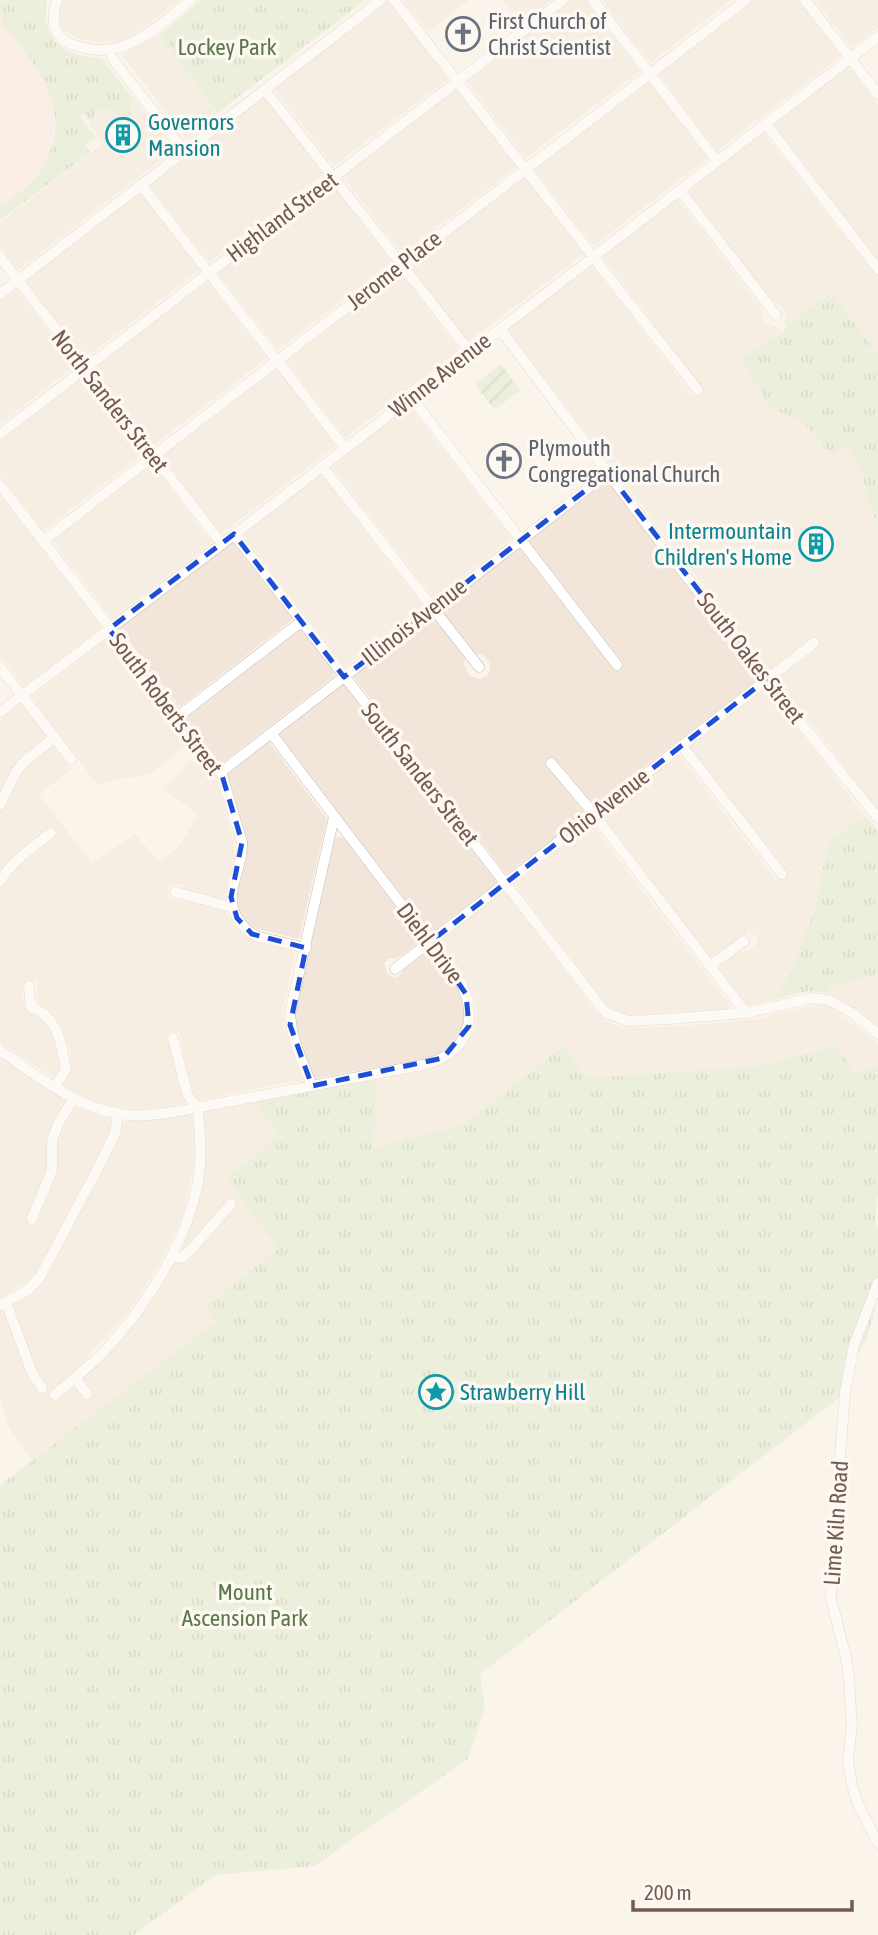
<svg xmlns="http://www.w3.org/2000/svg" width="878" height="1935" font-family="'Asap Condensed',sans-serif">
<defs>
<pattern id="park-tufts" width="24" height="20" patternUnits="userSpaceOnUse" patternTransform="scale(1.75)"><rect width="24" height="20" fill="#d8e8cb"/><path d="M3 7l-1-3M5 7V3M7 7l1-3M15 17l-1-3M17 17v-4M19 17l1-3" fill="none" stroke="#b4bfa7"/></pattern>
<pattern id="garden-furrows" width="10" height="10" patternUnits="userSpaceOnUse" patternTransform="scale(1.75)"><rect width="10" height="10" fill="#d8e8cb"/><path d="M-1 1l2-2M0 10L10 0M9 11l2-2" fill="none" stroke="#b4bfa7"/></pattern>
</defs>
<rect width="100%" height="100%" fill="#fbf4eb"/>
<path fill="#f2e6da" d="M62,0H180L135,34L121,40L103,43L79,39L63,29L59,21V14Z
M388,0L448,79L334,166L274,89Z
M403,0H469L428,32Z
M503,0H551L520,23Z
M570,0H585L640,71L526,158L466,80Z
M602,0H731L650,63Z
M753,0H798L841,56L717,151L657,73Z
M815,0H878V28L852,48Z
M159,35L218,116L188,138L185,137L123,56L127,51Z
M849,66L878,104V354L832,292L787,325L784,322L786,312L783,308L772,300L686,191L763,132L864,261L873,254L773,124Z
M648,80L708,158L594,246L533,168Z
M456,88L517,167L402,254L342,175Z
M264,96L324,174L209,262L149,185Z
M134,97L172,147L171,152L21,268L15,267L0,246V222L104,143L89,124L96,111L100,107L118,111L124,119L127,117L132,120L130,109Z
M523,176L584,254L468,342L408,264Z
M332,184L392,262L278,350L217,272Z
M140,192L200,270L85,358L25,280Z
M677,198L763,310V318L766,323L777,326L782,333L758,347L741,360L771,407L803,422L831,455L845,447L862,473L868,503L878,526V810L777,679L814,651L810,640L769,671L507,330L592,265L693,396L703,389L602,256Z
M400,272L459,350L345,438L286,360Z
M207,280L267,358L153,446L93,369Z
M15,287L75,366L0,424V299Z
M276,367L336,446L221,534L161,455Z
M83,376L143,454L43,531L0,475V440Z
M408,405L512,538L434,598L331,466Z
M152,464L212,543L112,619L52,540Z
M320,473L423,606L345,667L242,533Z
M607,480L760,678L593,806L556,761L546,763L586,814L506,874L353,676L431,615L465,658L464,665L470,676L481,679L486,676L490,671V664L487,659L483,655L475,654L440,610L519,547L614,670L622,663L528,541Z
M0,495L102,627L24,686L0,656Z
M232,541L293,619L180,707L119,628Z
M301,628L337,674L222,763L186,716Z
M109,637L190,743L150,774L97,784L31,697Z
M344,683L497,882L430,934L277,734Z
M766,687L865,816L828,843L814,913L801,942L792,971L771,1000L752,1005H747L718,968L735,954L750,950L758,941L756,936L749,931L710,958L600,816L679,755L776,880L785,874L689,747Z
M22,703L72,769L39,794L92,864L135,834L160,862L179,846L198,814L163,789L198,753L216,774L234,845V858L223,900L184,891L182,885L172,884L166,897L224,909L230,920L242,934L253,939L297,949L284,1002L283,1016L285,1031L303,1080L193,1101L179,1031L167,1033L185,1103L164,1108L134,1110H117L100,1106L83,1098L62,1084L69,1067L70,1050L62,1031L38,1005L37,981L23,982V1003L28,1012H34L48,1024L54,1035L59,1057V1072L55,1079L0,1042V720Z
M269,742L327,819L299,939L254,928L247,924L239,916L234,899L244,854L226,774Z
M591,823L732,1008L726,1010L628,1015L617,1014L608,1007L515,884Z
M341,837L345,839L423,940L399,957L388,959L384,963L387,973L395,978L401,974L405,966L429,948L459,989L465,1016L463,1027L451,1045L440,1053L429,1058L312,1079L293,1020L332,842L335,838Z
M504,890L595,1010L609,1023L619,1027L630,1028L691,1025L757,1019L807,1006L825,1005L833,1009L878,1043V1065L855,1072L835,1047L766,1065L587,1078L562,1045L465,1124L373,1147L376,1078L437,1066L460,1052L469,1041L475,1028L477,1012L474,996L459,970L437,942Z
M878,974V1028L838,997L826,993L829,987Z
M0,1055L74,1106L113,1120L111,1130L47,1259L28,1281L0,1299Z
M254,1101L279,1137L226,1178L279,1249L205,1307L217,1322L32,1461L9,1427L0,1397V1308L34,1287L122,1121H135L191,1114L195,1127L193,1170L184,1212L174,1235L158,1266L137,1300L118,1324L76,1369L50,1392L57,1400L91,1371L114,1346L145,1305L200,1189L206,1138L202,1111Z"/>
<path fill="#fae7e1" d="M0,19L44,79L54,104L55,116L51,152L43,166L29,186L16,196L0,204Z"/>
<path fill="url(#park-tufts)" d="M0,0H47C42,23 50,46 75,54C83,57 93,57 102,59L133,98L130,109L131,122L127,118L124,120L118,111L101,108L96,111L91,122L84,114L80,117L96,137L95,140L92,139L85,144L90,153L0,220V204C21,195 36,181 46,161C70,115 45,79 18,43C12,35 1,25 0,16C0,11 0,5 0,0Z
M202,0H365L217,113L159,35Z
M832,292L878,354V526L868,503L862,473L846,447L831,455L803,422L771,408L741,360L758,347L782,333L787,325Z
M865,816L878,830V974L829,987L826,993L808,991L771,1000L792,971L801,942L814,913L828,843Z
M563,1045L587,1078L766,1065L835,1046L855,1072L878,1065V1192L875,1220L878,1229V1284L873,1318L866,1340L854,1360L849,1390L480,1674L485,1707L468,1759L314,1866L215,1875L134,1935H0V1485L216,1322L205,1307L278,1249L226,1178L279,1137L254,1101L376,1078L374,1147L465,1124Z"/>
<path fill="url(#garden-furrows)" d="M501,364L520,390L494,410L475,384Z"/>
<path fill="#d8e8cb" d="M289,0H357C330,17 316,19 289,0Z"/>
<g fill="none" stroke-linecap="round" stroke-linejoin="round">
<g stroke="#ccbcb2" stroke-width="11">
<path id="minor" d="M57,0C52,12 52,27 60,37C66,44 76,46 85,48C127,59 160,24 191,0
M394,0L626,299L698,390
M593,0L717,161
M805,0L878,94
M110,51L112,58L185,152
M265,90L470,352
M766,124L878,269
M141,185L345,448
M680,190L776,315
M0,257L222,544
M0,294L381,0
M500,329C623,494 747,659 878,818
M411,397L617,665
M0,434L563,0
M322,466L479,667
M0,485L221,772L242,842C244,866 224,892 235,914C241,925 247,932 259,937L306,948
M234,534L606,1013L629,1021L669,1019L746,1013L812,998L829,1000L852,1013L878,1034
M43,541L746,0
M0,667L71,759
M0,712L222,544L878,37
M179,716L302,621
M682,746L782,874
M551,763L594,814L746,1013
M221,772L608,473
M0,805L16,772L24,762L55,737
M0,881C13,860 32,848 51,833
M175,892L231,907
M710,966L744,941
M395,969L814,643
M29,986L31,1007C59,1018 61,1043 66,1069L55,1087
M0,1050C38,1077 82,1112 130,1115C147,1117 163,1113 179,1111L427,1064C467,1052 479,1020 461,983L271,733
M312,1086C303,1063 291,1038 290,1013L334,817
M32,1219L52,1170V1140L59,1122L74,1098
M172,1255L181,1258L190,1251L231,1204
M878,1283L854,1345L845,1392L832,1565L831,1599L846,1657L849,1677L852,1727L848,1760L852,1785L858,1804L878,1843
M6,1302L32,1373L42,1388
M0,1305L28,1290L40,1277L98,1168L115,1133L118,1114
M75,1378L87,1394
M55,1395C68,1383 83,1372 95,1360C148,1310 207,1214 200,1140C199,1130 200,1116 197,1108C195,1103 190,1100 188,1095C182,1076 178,1057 173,1038"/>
</g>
<use href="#minor" stroke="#fff" stroke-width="10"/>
</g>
<path d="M0 0H878V1935H0ZM608,473L767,679L430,942L466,994L469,1026L443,1058L312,1086L290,1025L306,948L252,934L237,918L231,897L242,842L221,772L109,629L234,534L344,677Z" fill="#fbf4eb" fill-opacity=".55" fill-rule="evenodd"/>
<path fill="none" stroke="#1d4ed8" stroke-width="5" stroke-dasharray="14 9" stroke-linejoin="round" d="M608,473L767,679L430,942L466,994L469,1026L443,1058L312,1086L290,1025L306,948L252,934L237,918L231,897L242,842L221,772L109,629L234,534L344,677Z"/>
<defs>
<g id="church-ring" transform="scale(1.75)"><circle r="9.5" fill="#fdf8f2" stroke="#6b7280" stroke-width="1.5"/><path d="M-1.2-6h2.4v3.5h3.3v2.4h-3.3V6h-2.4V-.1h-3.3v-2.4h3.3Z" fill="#6b7280"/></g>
<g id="building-ring" transform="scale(1.75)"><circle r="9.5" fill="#fdf8f2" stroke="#0f9aa8" stroke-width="1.5"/><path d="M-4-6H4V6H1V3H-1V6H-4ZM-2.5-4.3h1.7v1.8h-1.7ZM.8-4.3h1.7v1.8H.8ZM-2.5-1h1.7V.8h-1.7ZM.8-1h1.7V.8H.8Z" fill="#0f9aa8"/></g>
<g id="sight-ring" transform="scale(1.75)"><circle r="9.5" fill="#fdf8f2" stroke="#0f9aa8" stroke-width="1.5"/><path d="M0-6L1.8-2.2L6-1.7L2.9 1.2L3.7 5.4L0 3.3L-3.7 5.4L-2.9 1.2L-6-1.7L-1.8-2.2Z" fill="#0f9aa8"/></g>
</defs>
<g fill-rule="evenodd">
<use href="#church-ring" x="463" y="34"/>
<use href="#building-ring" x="123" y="135"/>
<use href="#church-ring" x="504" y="461"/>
<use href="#building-ring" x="816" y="544"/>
<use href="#sight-ring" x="436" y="1392"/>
</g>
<g text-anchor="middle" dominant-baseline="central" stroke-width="7" stroke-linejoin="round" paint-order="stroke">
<g font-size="23" fill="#5b616d" stroke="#fdf8f2" text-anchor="start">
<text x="488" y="21">First Church of<tspan x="488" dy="26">Christ Scientist</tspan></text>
<text x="528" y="448">Plymouth<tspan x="528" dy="26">Congregational Church</tspan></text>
</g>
<g font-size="23" fill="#5a784a" stroke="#fdf8f2">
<text x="227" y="47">Lockey Park</text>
<text x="245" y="1592">Mount<tspan x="245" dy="26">Ascension Park</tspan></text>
</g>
<g font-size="23" fill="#0d838f" stroke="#fdf8f2" text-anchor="start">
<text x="148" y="122">Governors<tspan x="148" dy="26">Mansion</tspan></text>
<text x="792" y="531" text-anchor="end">Intermountain<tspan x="792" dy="26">Children's Home</tspan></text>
<text x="460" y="1392">Strawberry Hill</text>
</g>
<g font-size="23" fill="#745b50" stroke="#fdf8f2">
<text transform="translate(282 217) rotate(-37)">Highland Street</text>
<text transform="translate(394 270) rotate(-38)">Jerome Place</text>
<text transform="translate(440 375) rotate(-38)">Winne Avenue</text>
<text transform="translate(110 401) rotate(52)">North Sanders Street</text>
<text transform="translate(414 622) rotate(-38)">Illinois Avenue</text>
<text transform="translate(751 658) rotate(52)">South Oakes Street</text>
<text transform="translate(166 704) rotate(53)">South Roberts Street</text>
<text transform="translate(420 774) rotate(52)">South Sanders Street</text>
<text transform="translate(604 806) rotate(-38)">Ohio Avenue</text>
<text transform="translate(430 943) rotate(53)">Diehl Drive</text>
<text transform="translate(836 1523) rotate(-86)">Lime Kiln Road</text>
</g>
</g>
<path d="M633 1900v10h219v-10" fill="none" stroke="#745b50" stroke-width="3.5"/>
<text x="644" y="1900" font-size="21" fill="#745b50" stroke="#fdf8f2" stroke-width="5" paint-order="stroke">200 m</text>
</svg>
